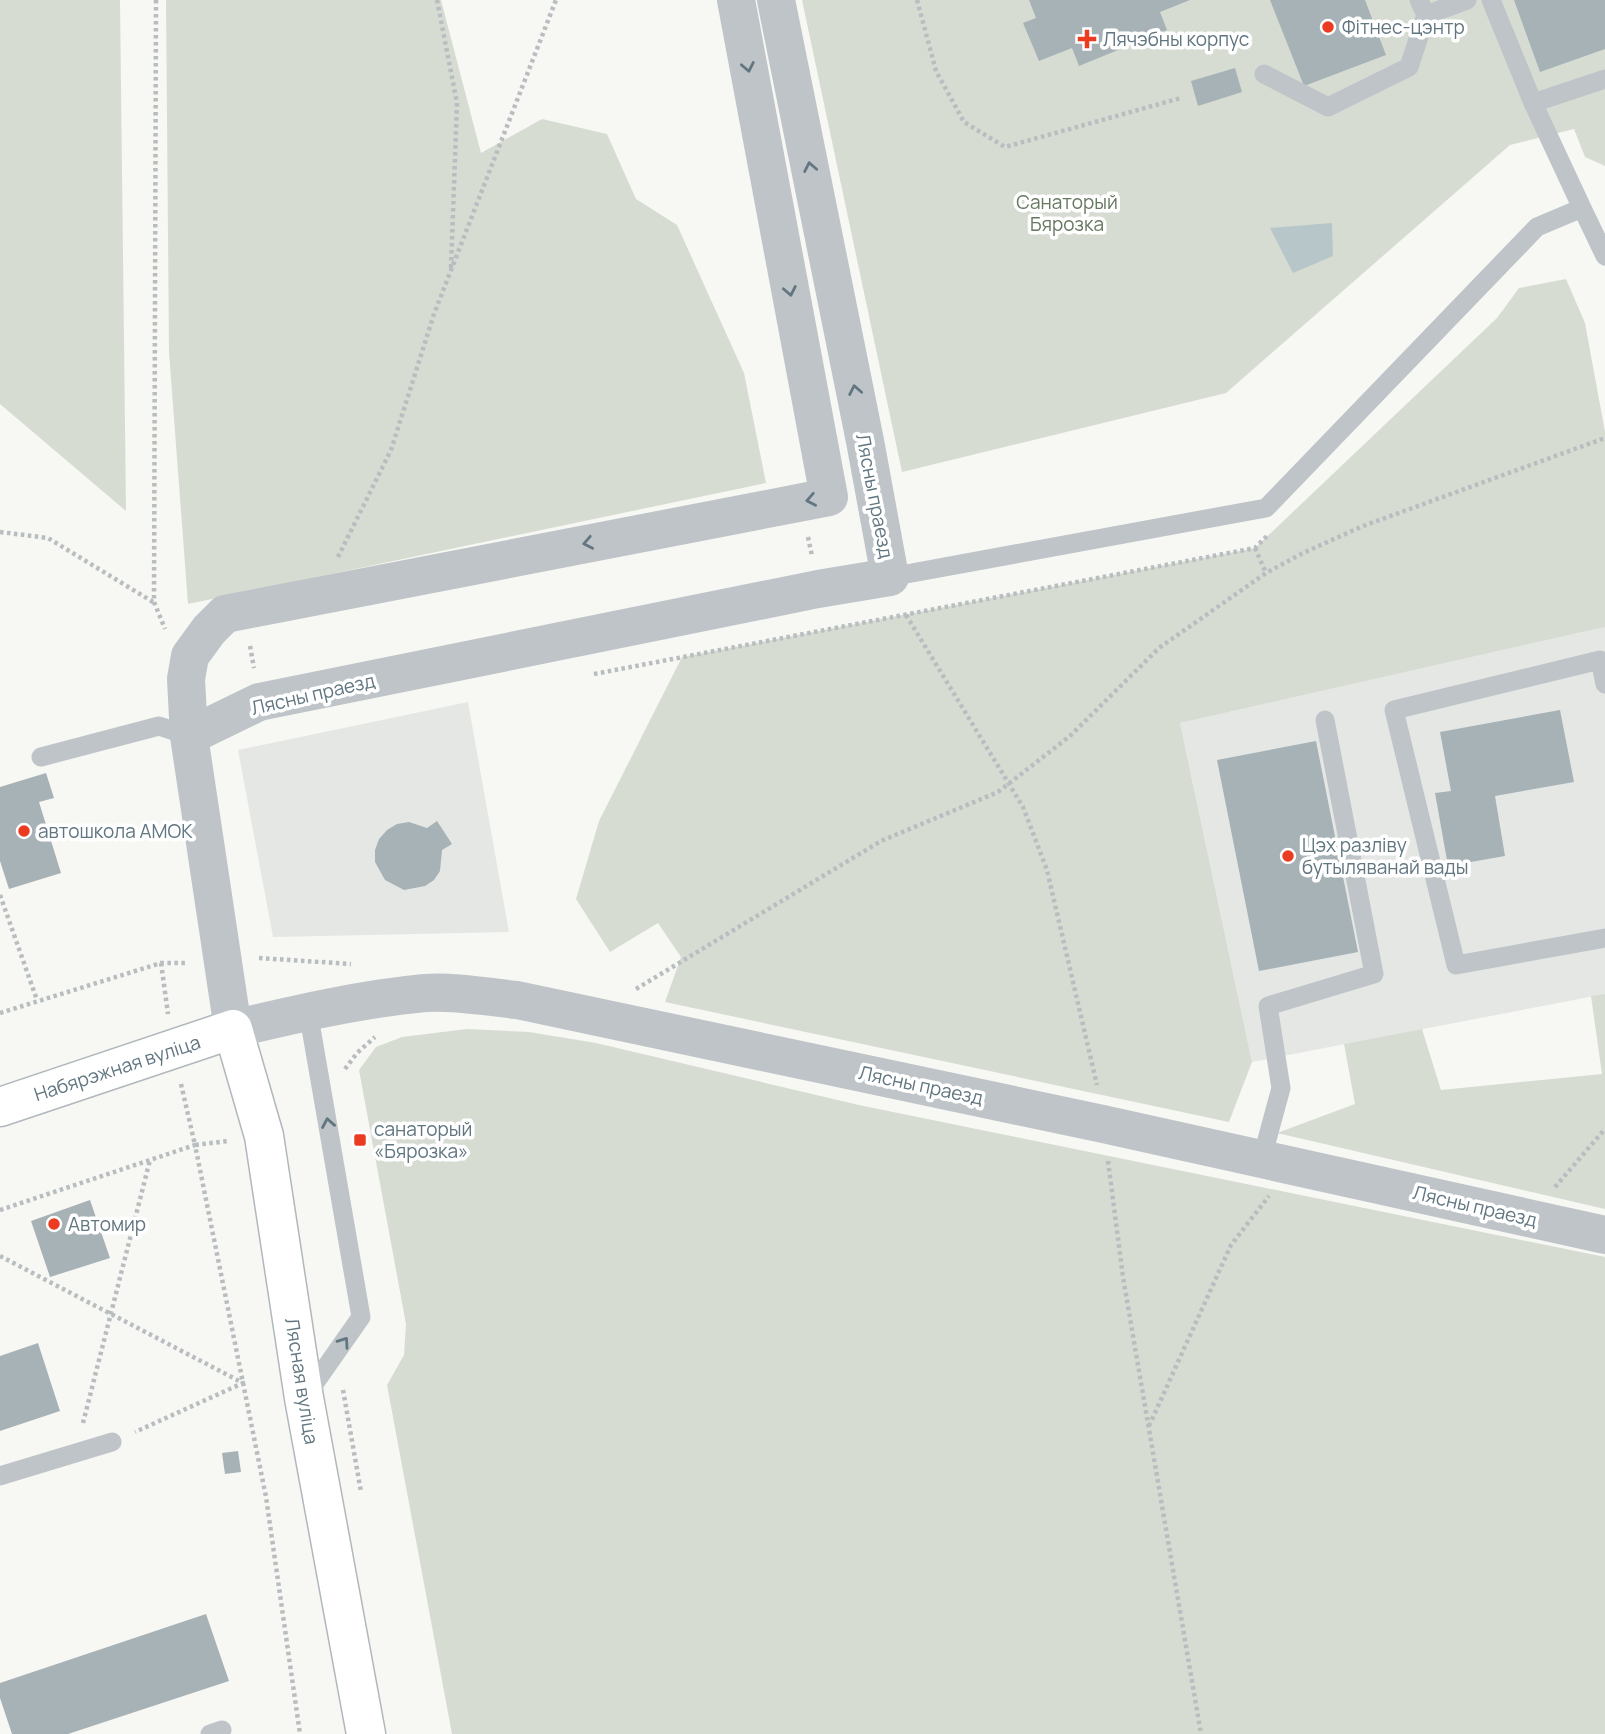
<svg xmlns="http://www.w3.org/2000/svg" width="1605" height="1734" font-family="Manrope,sans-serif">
<rect width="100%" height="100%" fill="#f7f7f4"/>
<path fill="#e5e7e5" d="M1605,627V994L1252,1062L1180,723Z
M468,702L509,932L273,937L238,750Z"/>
<path fill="#d7dcd3" d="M0,0H120L126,511L0,404Z
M166,0H441L481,153L542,119L607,134L636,199L677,225L744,373L766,483L188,604L169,352Z
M802,0H1605V166L1585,157L1574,129L1510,145L1226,393L902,472Z
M1566,279L1585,323L1605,432V627L1180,723L1252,1062L1229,1122L665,1002L681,957L658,923L610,952L576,899L599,821L682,657L1255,548L1497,318L1519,288Z
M1605,994V1209L1277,1133L1355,1104L1344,1044L1422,1029L1441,1090L1602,1074L1591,996Z
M467,1029L529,1032L596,1043L859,1105L1605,1257V1734H452L387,1385L404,1355L406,1324L359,1070L376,1047L402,1037Z"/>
<path fill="#b6c6c9" d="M1332,223L1333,256L1293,273L1270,228Z"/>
<path fill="#a7b2b6" d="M1029,0H1190L1160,12L1167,30L1079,66L1072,48L1039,61L1023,23L1036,18Z
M1270,0H1365L1386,55L1304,86Z
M1514,0H1605V49L1540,72Z
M1235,68L1242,92L1198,106L1191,81Z
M1560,710L1574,782L1495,796L1505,856L1448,866L1435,793L1451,791L1440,732Z
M1316,741L1358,952L1259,971L1217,760Z
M46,773L54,798L39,802L61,873L9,889L0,861V787Z
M437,821L452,844L442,850L440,871L434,880L425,886L404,890L385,880L375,862V850L379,839L387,830L397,824L409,822L427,828Z
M90,1200L110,1258L50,1277L31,1221Z
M38,1343L60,1411L0,1431V1356Z
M238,1451L241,1472L225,1474L222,1453Z
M206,1614L229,1681L68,1734H12L0,1698V1683Z"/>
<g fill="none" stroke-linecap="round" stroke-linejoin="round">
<g stroke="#b0b8bc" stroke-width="41">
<path id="secondary" d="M0,1107L233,1029L264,1136L304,1398L366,1734"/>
</g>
<path stroke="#b8bdbf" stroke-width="4.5" stroke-dasharray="3.5 3.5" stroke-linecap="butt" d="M156,0L154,602L165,629
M437,0L457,103L451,268
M917,0L936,71L964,122L1005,147L1181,98
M0,532L48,538L153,602
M808,537L812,556
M1255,548L1266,573
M338,557L391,450L434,314L556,0
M906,615L1023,807L1047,870L1097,1085
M250,646L254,668
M594,674L1255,548L1268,535
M0,895L37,1000
M259,958L351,964
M161,963L168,1014
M636,989L881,841L998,792L1070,736L1159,648L1266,573L1303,553L1363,526L1605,438
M0,1013L161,963H187
M345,1069L357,1053L375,1037
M181,1084L195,1145L228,1141
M1108,1161L1123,1277L1201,1734
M1555,1187L1605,1129
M0,1210L195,1145L266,1497L300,1734
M0,1256L243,1383L135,1432
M343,1390L361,1492
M83,1423L150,1160
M1149,1426L1231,1245L1269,1196"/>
<path stroke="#bec4c7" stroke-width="19" d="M1419,0L1426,15L1467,0
M1491,0L1533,103L1582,208
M1264,74L1328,107L1409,67L1426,15
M1533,103L1605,79
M890,577L1266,508L1537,227L1582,208L1605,256
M1605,684L1600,660L1394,710L1456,965L1605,938
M41,757L159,726L189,736
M1262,1158L1281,1088L1268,1006L1374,974L1325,720
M305,1397L361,1317L308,1011
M0,1476L112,1442
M210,1734L222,1730"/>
<path stroke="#bec4c7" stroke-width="38" d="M189,736L259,702L818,589L890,577L865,441L776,0
M233,1029L189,736L186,679L190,656L209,630L225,614L829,497L736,0"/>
<path stroke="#bec4c7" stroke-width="38" d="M233,1029C296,1014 361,999 425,993C455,991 487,997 517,1000L1103,1124L1605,1235"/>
<use href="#secondary" stroke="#fff" stroke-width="38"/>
</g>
<defs><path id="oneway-chevron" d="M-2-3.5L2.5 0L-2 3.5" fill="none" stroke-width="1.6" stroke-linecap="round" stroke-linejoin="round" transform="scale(1.75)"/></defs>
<g stroke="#617681">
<use href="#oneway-chevron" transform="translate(748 67) rotate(79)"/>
<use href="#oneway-chevron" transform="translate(810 167) rotate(-101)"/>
<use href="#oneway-chevron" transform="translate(790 291) rotate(79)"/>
<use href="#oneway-chevron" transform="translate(855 390) rotate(-101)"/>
<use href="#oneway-chevron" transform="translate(811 500) rotate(169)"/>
<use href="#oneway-chevron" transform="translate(588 543) rotate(169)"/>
<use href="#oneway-chevron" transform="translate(328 1123) rotate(-100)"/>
<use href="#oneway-chevron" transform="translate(344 1342) rotate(-55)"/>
</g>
<g fill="#eb3b20" stroke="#fff" stroke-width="2.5">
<circle cx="1328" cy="27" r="7"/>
<path d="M1083.5 28.5h7v7h7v7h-7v7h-7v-7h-7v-7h7z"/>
<circle cx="24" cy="831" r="7"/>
<circle cx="1288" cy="856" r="7"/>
<rect x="353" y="1133" width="14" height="14" rx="3.5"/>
<circle cx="54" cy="1224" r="7"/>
</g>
<g text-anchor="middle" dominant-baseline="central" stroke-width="7" stroke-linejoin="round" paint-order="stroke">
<g font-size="19" fill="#617681" stroke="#fff" text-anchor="start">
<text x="1342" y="27">Фітнес-цэнтр</text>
<text x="1103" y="39">Лячэбны корпус</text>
<text x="38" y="831">автошкола АМОК</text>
<text x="1302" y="845">Цэх разліву<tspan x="1302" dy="22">бутыляванай вады</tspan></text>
<text x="374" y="1129">санаторый<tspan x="374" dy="22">«Бярозка»</tspan></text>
<text x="68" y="1224">Автомир</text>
</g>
<g font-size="19" fill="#677860" stroke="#fff">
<text x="1067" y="202">Санаторый<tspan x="1067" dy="22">Бярозка</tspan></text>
</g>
<g font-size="19" fill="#617681" stroke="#fff">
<text transform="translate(875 496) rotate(79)">Лясны праезд</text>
<text transform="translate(313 694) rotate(-13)">Лясны праезд</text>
<text transform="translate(117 1068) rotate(-18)">Набярэжная вуліца</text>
<text transform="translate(921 1085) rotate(12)">Лясны праезд</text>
<text transform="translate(1475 1206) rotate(13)">Лясны праезд</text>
<text transform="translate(302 1381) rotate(81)">Лясная вуліца</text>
</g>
</g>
</svg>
